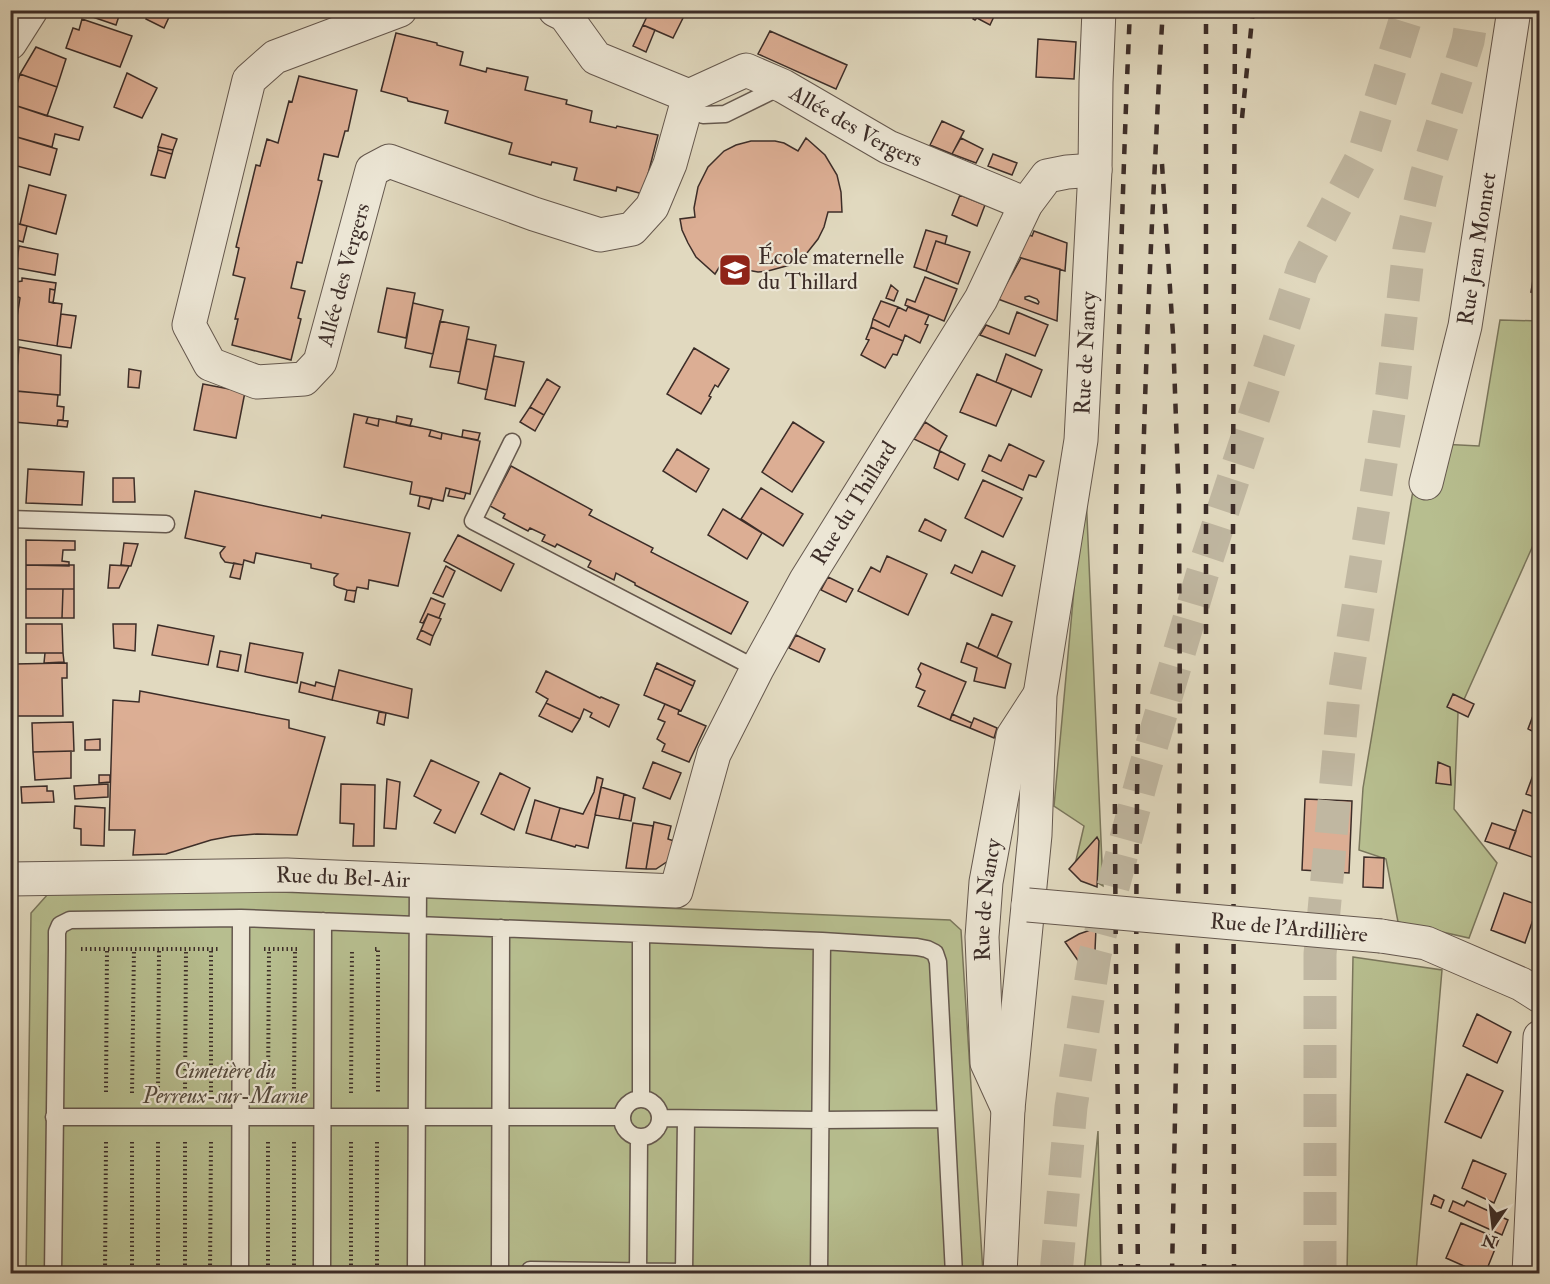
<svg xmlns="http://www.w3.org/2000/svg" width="1550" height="1284" font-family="'IM FELL Double Pica',serif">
<rect width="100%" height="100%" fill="#e1d9bf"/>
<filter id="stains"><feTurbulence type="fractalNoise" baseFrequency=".00333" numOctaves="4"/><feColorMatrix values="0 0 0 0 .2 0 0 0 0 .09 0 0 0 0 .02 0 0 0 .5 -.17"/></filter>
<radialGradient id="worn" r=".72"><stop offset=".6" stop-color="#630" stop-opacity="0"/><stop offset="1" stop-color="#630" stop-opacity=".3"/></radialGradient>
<path fill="#b7be8f" stroke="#7a765c" stroke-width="1.5" d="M1500,320L1539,321V532L1458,713L1454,809L1497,863L1469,938L1398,922L1386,859L1359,850L1363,788L1421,443L1479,446Z
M1085,471L1103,886L1074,869L1084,826L1054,806Z
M256,891L950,920L961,930L983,1273L26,1274L31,913L48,894Z
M1353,957L1442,970L1416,1273H1347Z
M1098,1131L1101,1273H1084Z"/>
<path fill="#dcae94" stroke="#3c2d28" stroke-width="1.5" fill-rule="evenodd" d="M82,10H121L116,25L81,13Z
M148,10H162L170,15L164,28L146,19Z
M650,10H687L673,38L643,25Z
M977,10H997L990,25L977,18L975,20L973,19Z
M82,19L132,36L120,67L66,48L73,28L79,30Z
M643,25L655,30L646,52L633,46Z
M770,31L847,65L836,89L758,54Z
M396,33L437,43V45L463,52L460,65L486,72L487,68L528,77L525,90L567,100L566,104L592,111L590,122L616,128L617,126L658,135L643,194L617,187L616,191L574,180L577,168L552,162L551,165L509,154L512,143L445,123L448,111L408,101L407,98L381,91Z
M1038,39L1076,42L1074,79L1036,77Z
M36,47L66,59L57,87L20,74Z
M127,73L157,88L142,118L114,107Z
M20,74L57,87L47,116L11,104Z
M299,76L357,90L348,131H345L338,157L324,154L318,180L322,181L302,263L297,262L291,288L305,291L298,318L301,319L291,360L232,345L238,319H235L245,278L233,275L239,248L236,247L256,165L260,166L267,139L278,143L289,101L292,102Z
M11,104L83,127L79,140L55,134L52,147L10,135Z
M942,121L964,131L952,154L930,145Z
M162,134L177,139L173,150L158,147Z
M10,135L57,149L50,175L10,164Z
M806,138L825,155L837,175L841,192L842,212H828L824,227L818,239L803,258L790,265L768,271L758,272L736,268L723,261L715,274L696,257L688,243L682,230L680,219L695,217L694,208L698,187L708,167L724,151L736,145L751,141H775L784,143L798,151Z
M961,138L983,149L976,163L952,154Z
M158,147L173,150L172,154L158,150Z
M158,150L172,154L165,178L151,175Z
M993,154L1017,163L1012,175L988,166Z
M29,185L66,195L56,234L20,224Z
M960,195L985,205L977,226L952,215Z
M10,222L27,226L23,242L10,238Z
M926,230L947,236L945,244L936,241L926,271L914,267Z
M1034,231L1067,243L1065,271L1008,254L1020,232L1032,236Z
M1540,237V293L1531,292Z
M936,241L970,252L958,284L926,271Z
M19,246L58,254L55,275L16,268Z
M1021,258L1060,269L1057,321L998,299ZM1029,296L1037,299L1039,302L1038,304L1025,299V297Z
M925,277L957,289L944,321L905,305L907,299L915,302Z
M22,278L56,283L55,290L50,289L49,302L62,304L57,346L14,339L15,332L10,330L12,317H17L20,298L15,295L16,282L22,281Z
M891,285L898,291L894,301L886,298Z
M387,288L415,293L406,338L378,332Z
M50,289L55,290L53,303L49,302Z
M15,295L20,298L17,317H12Z
M881,301L898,307L889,327L873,319Z
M413,303L443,310L433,354L405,348Z
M898,307L906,311L908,307L929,315L925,324L928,325L920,343L905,335L903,341L871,327L873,319L889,327Z
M1017,312L1048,325L1035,356L980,335L986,325L1009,334Z
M61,314L76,316L71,348L57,346Z
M440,321L469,327L460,372L430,367Z
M871,327L903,341L897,355L893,354L885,368L861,355L869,340L866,339Z
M467,339L496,345L487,390L458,383Z
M19,347L61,355L60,395L15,391Z
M694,348L729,369L718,387L715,385L709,396L711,397L701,414L667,394Z
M1006,354L1042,370L1031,397L996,382Z
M494,356L524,362L515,406L485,399Z
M129,369L141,371L139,388L128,387Z
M977,374L1012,389L996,426L960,412Z
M547,379L560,387L544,415L530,407Z
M203,384L245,392L236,438L194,430Z
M17,391L58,395L57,406L64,407L63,420H58L57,426L14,422Z
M530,407L544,415L535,431L520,422Z
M354,414L368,417L366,423L378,426L379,419L431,430L429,436L441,439L442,433L480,441L470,494L446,488L443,501L420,496L410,494L412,482L344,467Z
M397,416L412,419L410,426L396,423Z
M368,417L379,419L378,426L366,423Z
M58,420L68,421L67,427L57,426Z
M793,422L824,442L792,492L762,472Z
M925,422L947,436L939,451L914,439Z
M431,430L442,433L441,439L429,436Z
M463,430L480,433L478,440L462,437Z
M1009,444L1044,461L1036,477L1029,475L1023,490L982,471L989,455L1001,461Z
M677,449L709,469L696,492L663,471Z
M940,451L965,464L958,480L934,468Z
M511,466L592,510L589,515L653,548L651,552L748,602L731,634L635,585V583L616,573L614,580L588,567L591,561L557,544L555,547L542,541L545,535L530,528L528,531L503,518L505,514L490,506Z
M28,469L84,472L82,505L26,503Z
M113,478H134L135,502H113Z
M983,480L1022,498L1003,537L965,518Z
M761,488L803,514L783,546L741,519Z
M450,489L466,493L464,499L448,496Z
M195,491L321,518L322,515L410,533L398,586L369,580L368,589L357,587L356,591L347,590L337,587L334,585V578L338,574L311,568V564L256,553L254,563L244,560L243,565L225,562L221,557L220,553L225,547L185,538Z
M420,496L432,498L429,509L418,506Z
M723,509L762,533L747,559L708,535Z
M925,519L946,530L941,541L919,531Z
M458,535L514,564L501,591L444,561Z
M26,540L75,541V550H63L62,561L69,562V566L26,565Z
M124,543L138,544L131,566L121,565Z
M982,551L1015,566L1002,596L951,573L955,565L972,573Z
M887,556L927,574L908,615L858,591L871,567L880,572Z
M234,563L243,565L240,579L230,577Z
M26,565H74V589H26Z
M110,565L129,566L119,588H108Z
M446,566L455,571L443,597L433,593Z
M828,577L853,589L846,602L821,590Z
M26,589H63L62,618H26Z
M63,589H74V618H62Z
M347,590L356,591L354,602L345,600Z
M431,598L445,604L439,618L428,614L423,623L420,622Z
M428,614L441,619L433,636L421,630Z
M992,614L1012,622L997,657L978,648Z
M26,624H62L63,653H26Z
M113,624H136L135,651L114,648Z
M158,625L214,636L208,665L152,655Z
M421,630L433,636L430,645L417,639Z
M796,635L825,649L819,662L789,648Z
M250,643L303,653L297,683L245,672Z
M967,643L1011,664L1005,688L974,681L977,668L961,662Z
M220,651L241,655L238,671L217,667Z
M45,653H63L64,662L44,663Z
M67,663V678H62L63,716H16L14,664Z
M657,663L695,681L693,686L655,668Z
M921,663L966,682L950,720L918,706L925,691L916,687L921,674L918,669Z
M655,668L693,686L681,711L644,695Z
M339,670L412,689L408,718L332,700Z
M546,671L600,698L601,697L619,705L609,727L590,717L592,713L584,709L580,719L546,703L548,699L536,692Z
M301,682L315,686L316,682L335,687L332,700L299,692Z
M140,691L289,720V728L325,737L297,835L257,834L232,836L211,840L166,854L133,855L135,830H109L113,700L139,702Z
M1453,694L1474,704L1468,717L1447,707Z
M1540,697V735L1528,729Z
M546,703L580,719L572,732L539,716Z
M665,704L679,710L678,714L706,726L689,762L662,751L665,744L657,739L665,722L658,719Z
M379,712L386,713L384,725L377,723Z
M952,714L972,723L970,728L950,720Z
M974,718L997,728L994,738L970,728Z
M73,722L74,751L33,752L32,723Z
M100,739V750H85V740Z
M71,751V778L35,780L33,752Z
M1539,759H1540V799L1526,794Z
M431,760L479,782L455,833L434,823L441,810L414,796Z
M653,762L681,773L670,799L643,788Z
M1438,762L1450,767L1451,785L1436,783Z
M500,773L530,788L514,830L481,814Z
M99,775H110V782L99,783Z
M597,777L603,779L588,848L576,845L575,847L551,840L560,808L583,814L594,792Z
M387,779L400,782L396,829L384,828Z
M108,784V797L75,799L74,786Z
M341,784L375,785L374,846H353L354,824L340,823Z
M47,786V791H53L54,802L22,803L21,787Z
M601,787L624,794L619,819L595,815Z
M624,794L635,798L631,821L619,819Z
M1305,799L1352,801L1349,873L1302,870Z
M535,800L560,808L551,840L526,833Z
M75,806L105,808L104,846L81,845V829L74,828Z
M1523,810L1540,816V860L1509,849Z
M654,822L671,826L668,839L674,841L668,861L656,869H646Z
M633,823L653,826L646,869L626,868Z
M1492,823L1516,831L1509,849L1485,841Z
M1097,837L1099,841L1097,887L1081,881L1069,869Z
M1364,857L1384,858L1383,888L1363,887Z
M1504,893L1538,905L1525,943L1491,930Z
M1096,928L1094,973L1091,979L1065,942L1079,934Z
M1477,1014L1511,1032L1497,1063L1463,1046Z
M1467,1074L1503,1091L1481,1138L1445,1122Z
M1473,1160L1506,1174L1494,1203L1462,1188Z
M1434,1195L1444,1200L1441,1208L1431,1204Z
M1453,1201L1464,1206L1467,1201L1508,1220L1502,1235L1449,1211Z
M1461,1223L1499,1239L1485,1274H1482L1446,1258Z"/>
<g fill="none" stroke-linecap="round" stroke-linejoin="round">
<path stroke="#c0b7a1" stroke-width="33" stroke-dasharray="33 16" stroke-linecap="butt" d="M1056,1274L1071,1107L1095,954L1145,768L1205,565L1303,268L1364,153L1405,21L1407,10
M1320,1274V954L1344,695L1392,394L1409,249L1426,176L1468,41L1473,10"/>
<g stroke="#65584e" stroke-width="19">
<path id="lane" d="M703,115L725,114L782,86
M512,442L473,521L757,669
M10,519L166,524
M641,935V1098
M622 1118a19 19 0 1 1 38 0a19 19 0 1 1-38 0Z
M54,1117H621
M660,1118L820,1120L945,1119
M530,1270L684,1272L686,1119
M638,1272L639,1137
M53,1274L57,949V932L60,925L70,920L241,918L822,941L917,947L927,949L935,953L938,962L954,1274
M240,1274L241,918
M322,1274L323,921
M416,1274L418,881
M500,1274L501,928
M819,1274L822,941"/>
</g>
<g stroke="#65584e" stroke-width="35">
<g id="street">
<path id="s1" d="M400,10L275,57L249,80L189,325L210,364L257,382L304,379L320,362L372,170L389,161L534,214L600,235L632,229L652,207L670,164L689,96"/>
<path id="s2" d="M555,10L565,15L596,58L689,96L746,70L783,86L888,147L1026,204"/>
<path d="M10,43L31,10"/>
<path id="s3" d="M1426,483L1465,326L1514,10"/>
<path id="s4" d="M10,879L287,875L676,891L714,754L757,669L806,580L981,299L1026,204L1047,176L1067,172L1095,170"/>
<path d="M1381,936L1426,943L1521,984L1540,996"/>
<path id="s5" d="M1008,1109L987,1063L982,937L986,882L1013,736L1039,696"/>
<path id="s6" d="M1000,1274L1008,1109L1035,835L1040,695L1081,440L1095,170L1096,82L1099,10"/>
<path d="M1529,1274L1540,1037"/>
</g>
</g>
<path stroke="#3c2d28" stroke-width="4" stroke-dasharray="1.5 3" stroke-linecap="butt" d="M81,949H218
M264,949H299
M375,949H378V1092
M106,1092L107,949
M158,1092L159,949
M211,1092V949
M132,1093L134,949
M185,1093L186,949
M268,1093L269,949
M294,1093L295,949
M351,1093L352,949
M105,1274L106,1142
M132,1274V1139
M158,1274V1142
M185,1274V1139
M210,1274L211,1142
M268,1274V1139
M294,1274V1139
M351,1274V1139
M377,1274V1142"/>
<use href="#lane" stroke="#ece6d5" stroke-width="16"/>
<use href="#street" stroke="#ece6d5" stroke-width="33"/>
<path stroke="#3c2d28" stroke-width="4.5" stroke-dasharray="10 10" stroke-linecap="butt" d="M1242,118L1253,10
M1162,164L1173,335L1179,505L1180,738L1177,1013L1172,1274
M1121,1274C1112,852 1111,431 1130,10
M1138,1274C1134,909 1136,545 1154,182C1157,125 1159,68 1163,10
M1204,1274L1206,1015V10
M1234,1274L1233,500L1235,10"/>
<g stroke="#65584e" stroke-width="35" stroke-linecap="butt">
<g id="street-bridge">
<path id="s7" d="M1028,905L1381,936"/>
</g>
</g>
<use href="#street-bridge" stroke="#ece6d5" stroke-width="33"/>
</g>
<defs>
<g id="school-square" transform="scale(1.725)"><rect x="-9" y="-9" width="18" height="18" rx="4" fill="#8f2418" stroke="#ece6d5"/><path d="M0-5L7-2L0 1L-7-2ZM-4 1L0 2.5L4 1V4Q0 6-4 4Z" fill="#fff"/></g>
</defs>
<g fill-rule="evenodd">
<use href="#school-square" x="735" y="270"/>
</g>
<g text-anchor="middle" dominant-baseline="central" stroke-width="4.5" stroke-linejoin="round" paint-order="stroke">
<g font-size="22" fill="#3c2d28" stroke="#ece6d5">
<text stroke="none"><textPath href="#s2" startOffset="351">Allée des Vergers</textPath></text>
<text stroke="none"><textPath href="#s3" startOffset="240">Rue Jean Monnet</textPath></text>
<text stroke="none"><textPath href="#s1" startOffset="676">Allée des Vergers</textPath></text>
<text stroke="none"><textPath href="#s6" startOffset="926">Rue de Nancy</textPath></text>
<text stroke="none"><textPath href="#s4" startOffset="1096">Rue du Thillard</textPath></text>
<text stroke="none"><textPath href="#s4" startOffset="333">Rue du Bel-Air</textPath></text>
<text stroke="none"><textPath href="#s5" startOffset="214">Rue de Nancy</textPath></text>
<text stroke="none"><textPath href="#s7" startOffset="262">Rue de l'Ardillière</textPath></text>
</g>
<g font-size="22" fill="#3c2d28" stroke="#ece6d5" text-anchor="start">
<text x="758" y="257">École maternelle<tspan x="758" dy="25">du Thillard</tspan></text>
</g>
<g font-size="22" font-style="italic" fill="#554a3d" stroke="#ece6d5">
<text x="225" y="1071">Cimetière du<tspan x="225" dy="25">Perreux-sur-Marne</tspan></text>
</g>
</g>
<rect width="1550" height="1284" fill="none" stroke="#e1d9bf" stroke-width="36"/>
<rect x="12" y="12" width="1526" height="1260" fill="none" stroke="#3c2d28" stroke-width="3"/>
<rect x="18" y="18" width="1514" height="1248" fill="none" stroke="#3c2d28" stroke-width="1.5"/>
<g transform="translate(1493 1227) rotate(194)" stroke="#ece6d5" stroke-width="4.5" paint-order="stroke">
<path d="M0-4.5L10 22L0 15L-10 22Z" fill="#3c2d28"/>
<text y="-9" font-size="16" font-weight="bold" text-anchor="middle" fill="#3c2d28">N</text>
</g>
<rect width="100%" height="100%" filter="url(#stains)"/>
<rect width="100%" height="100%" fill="url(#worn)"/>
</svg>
